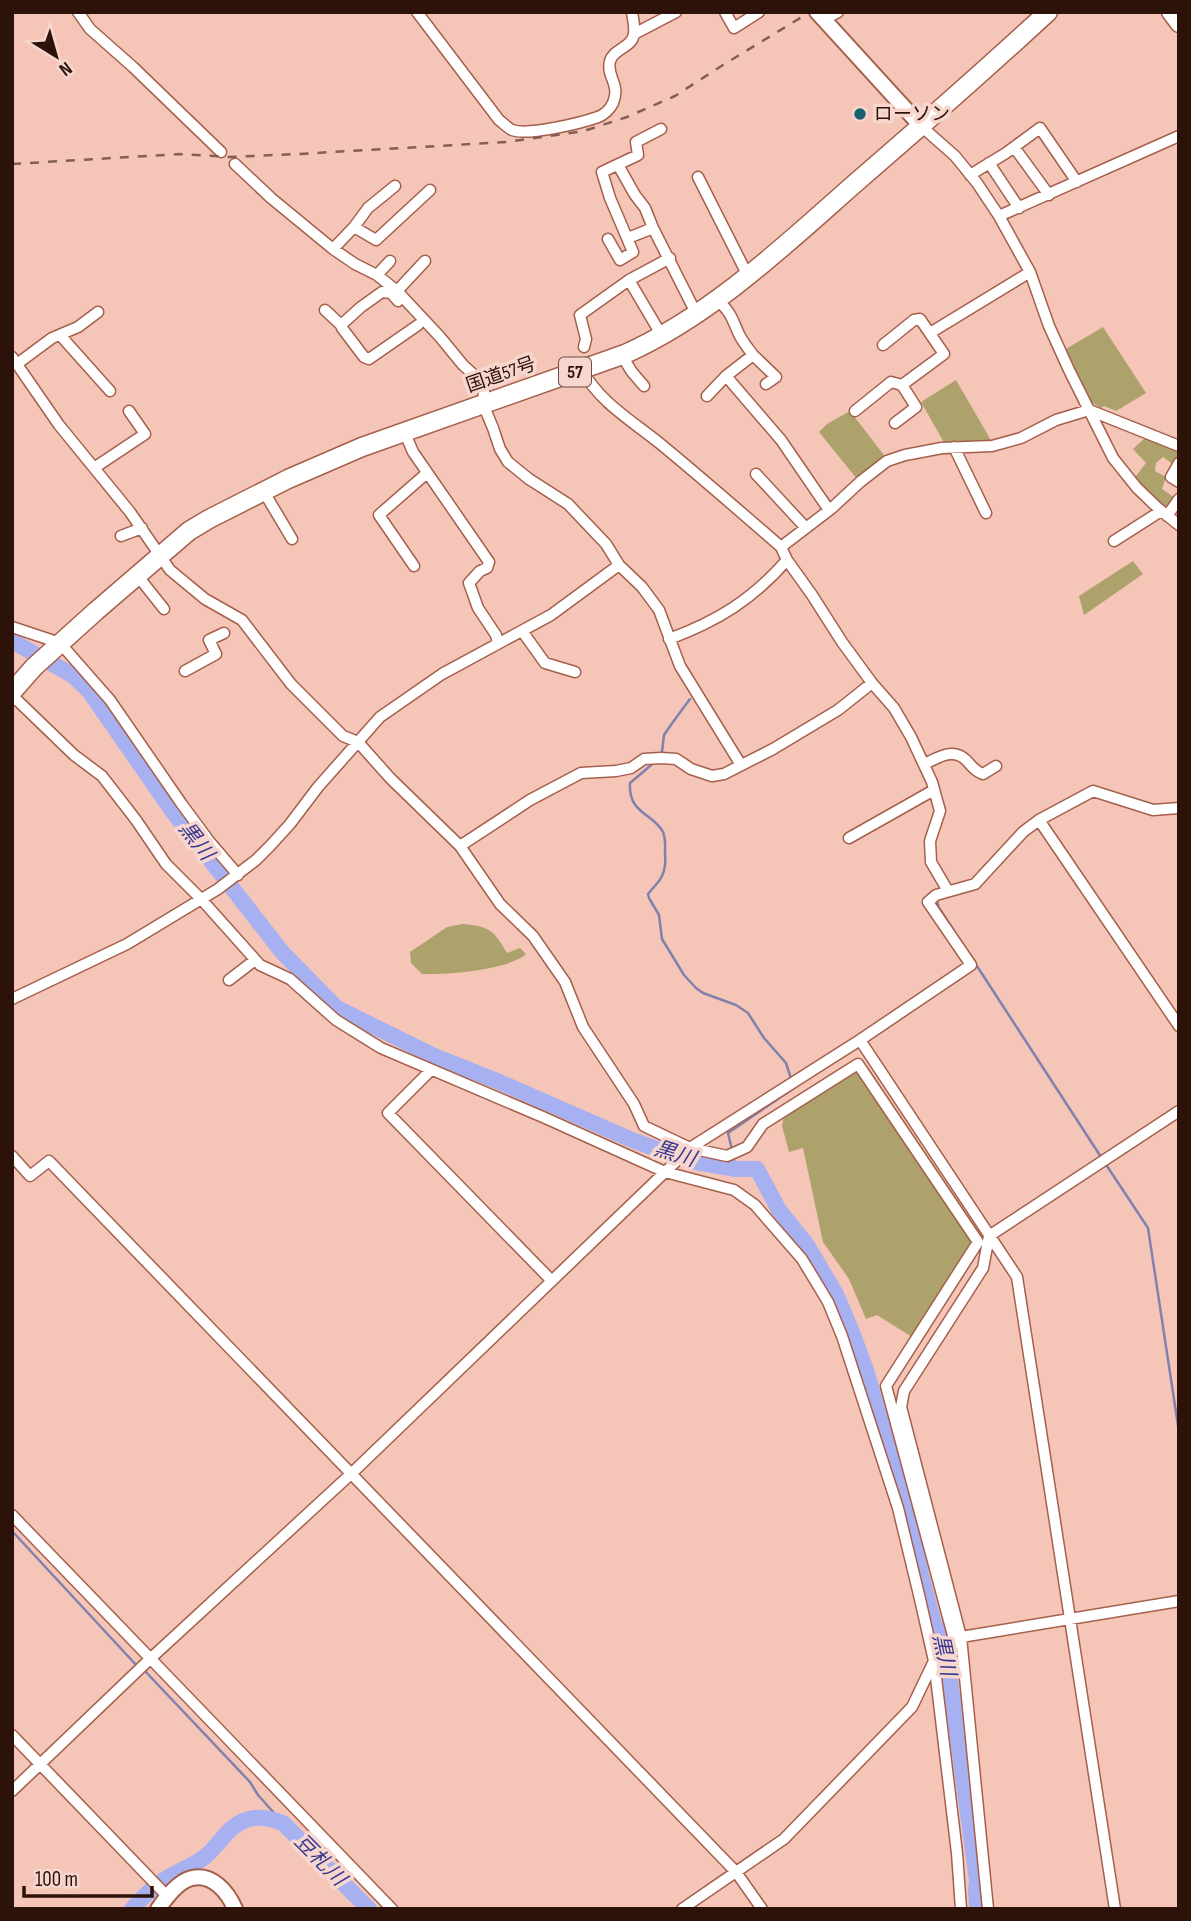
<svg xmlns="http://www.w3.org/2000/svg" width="1191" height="1921" font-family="'Sofia Sans Condensed','Noto Sans JP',sans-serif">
<rect width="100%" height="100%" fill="#f5c6b8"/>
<path fill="#ada16c" d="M1103,327L1146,393L1116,411L1104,406L1101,408L1088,400L1066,349Z
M956,380L992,442L946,446L921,402Z
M850,411L887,459L857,479L819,432L827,424Z
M1145,438L1179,450V458L1175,466L1163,457L1156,463L1155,471L1166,477L1162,489L1175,498L1167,510L1153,497L1135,477L1146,463L1133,449Z
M1133,561L1143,574L1084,615L1079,596Z
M463,924C489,926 494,930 507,953L520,948L526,954C509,970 446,975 422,974L411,963L410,952L447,927Z
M858,1069L975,1242L912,1337L877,1315L866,1319L849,1279L823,1242L803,1148L789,1152L782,1126L784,1116Z"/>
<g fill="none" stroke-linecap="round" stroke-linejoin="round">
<path stroke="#8281ac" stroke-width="2.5" d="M660,756L662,752L664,735C672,723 681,711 690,699
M656,761L630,783C628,814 653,813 663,832C666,839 665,846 665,854C666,863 665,873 659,881C656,885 652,889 648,894L649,898L659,915L662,939L684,975L696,988L703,993L736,1005L748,1013L764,1038L786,1063L794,1088L728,1133L732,1150
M937,901L939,908L954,931
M975,963L1101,1157
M733,1156L736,1169
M1105,1163L1148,1228L1179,1432
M12,1531L138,1667
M144,1670L250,1782L258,1795L283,1823"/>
<path stroke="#a7b1f1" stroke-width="16" d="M12,641L72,675L89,691L173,812L282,952L337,1008L434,1056L497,1081L632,1140L690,1161L736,1169H757L779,1210L807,1245L836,1294L852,1332L866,1370L911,1527L921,1575L934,1624L943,1639L947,1658L977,1881L976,1891L977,1909
M132,1909C142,1898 152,1888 164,1880C176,1872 190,1867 202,1859C218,1848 227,1826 246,1820C259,1815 271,1819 283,1823L369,1909"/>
<g stroke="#a55f4b" stroke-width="13">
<path id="street" d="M78,12L90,29L133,67L221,152
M417,12L499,120C503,123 508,128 512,130C528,136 581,123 598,117C604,115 610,109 613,103C621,83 606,78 610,61C614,48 632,48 634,34C635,27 633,19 632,12
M725,12L734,28L759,12
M825,19L838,12
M634,34L676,12
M921,126L955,156L977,183L999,216L1030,272L1049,326L1069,370L1113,458L1137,488L1159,509L1179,525
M1014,147L1049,195
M989,163L1019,208
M235,164L271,198L333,249L355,264L377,275L397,291L440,337L463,365L473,374L484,391L483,404L493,428L500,449L508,462L529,479L568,504L606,544L619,565L642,587L659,610L680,666L741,765
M618,165L635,195L645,208L653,228L696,313
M970,175L1006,153L1040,128L1077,182
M698,177L748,276
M999,216L1179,136
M354,227L368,208L395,186
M628,238L653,228
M608,239L620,260L633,252L610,198L602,172L638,155L636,142L661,129
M333,249L354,227L376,240L430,190
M377,275L390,261
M397,291L425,261
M716,299C730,311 731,316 738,332C741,340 748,348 753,355
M398,301L391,293L382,292L361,307L341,325L342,328L364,357L369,359L418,325
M325,310L341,325
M930,333L1030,272
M60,335L110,391
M662,336L629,280L670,258
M883,345L914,320L920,319L944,354L902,385
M584,347L586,339L580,315L629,280
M622,356L632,372L644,386
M12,357L59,425L130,512L170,570L205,599L242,620L291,684L343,736L358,742L390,778L460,846L500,904L533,936L565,982L583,1027L634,1104L644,1126L690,1148L727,1156L747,1147L763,1124L858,1064L978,1242L886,1386L955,1643
M17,364L52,338L78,327L98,312
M582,370C600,403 634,422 663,446C703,479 742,513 781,547L787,560L812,595L842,642L872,683L894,708L911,737L932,782L940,811L930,841L931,862L948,891
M726,376L781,440L829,510
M707,396L726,376L753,355L776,377L766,384
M855,411L891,382L902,385L916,407L895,423
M404,431L413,452L489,562L487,568L480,571L469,583L478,608L496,635L498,643
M954,447L986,513
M1179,463L1171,477L1179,482
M94,468L145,434L129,411
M756,474L806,528
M264,492L292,539
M1167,516L1179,499
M121,536L142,528
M1114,541L1161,511
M781,547L832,508L860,482L887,461L905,455L942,448L992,446L1021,438L1056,420L1089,410L1179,446
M414,566L379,515L427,473
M137,575L164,609
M12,627L60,643L110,700L181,803L209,841L238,875
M522,631L545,663L575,672
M669,639C718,621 753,599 787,560
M185,671L216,654L209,640L224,633
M12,698L18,701L74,755L102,776L136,820L166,864L202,900L260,965L290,979L336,1020L381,1048L543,1117L665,1172L734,1190L755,1205L802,1259L828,1302L842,1336L898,1508L920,1599L934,1661L957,1853L961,1909
M924,764C938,758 953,747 966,760C972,766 974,771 983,774L996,766
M1039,820L1179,1026
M849,838L934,790
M460,846L530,800L581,773L616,771L631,768L644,759L661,758L676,759L691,769L712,776L724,774L773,749L838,710L872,683
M229,980L255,960
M12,999L127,944L218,889L256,860L270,846L290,824L318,787L380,717L442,674L551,615L619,565
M860,1040L1017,1277L1115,1909
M431,1070L388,1113L552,1281
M12,1156L30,1176L49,1161L736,1872L762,1909
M12,1515L392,1909
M12,1735L168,1897
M12,1791L150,1659L352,1473L690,1148L860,1040L971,965L928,902L936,895L975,884L1023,832L1039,820L1093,791L1153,810L1179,808
M682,1909L784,1839L912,1707L934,1661L961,1637L1179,1601
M988,1909L961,1637L901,1407L904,1391L983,1268L989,1236L1179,1111"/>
</g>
<g stroke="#a55f4b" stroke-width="18">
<path id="secondary" d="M817,12L921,126
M158,1909C166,1898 178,1881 192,1878C212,1873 228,1892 235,1909"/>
</g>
<g stroke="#a55f4b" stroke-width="19">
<path id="primary" d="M1170,12L1179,24"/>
</g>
<g stroke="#a55f4b" stroke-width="21">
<path id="highway" d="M12,692L34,667L96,611L189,531L209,519L288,479L362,447L625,354C710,316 783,247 852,186C918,129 984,71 1048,12"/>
</g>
<use href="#street" stroke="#fff" stroke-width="10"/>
<use href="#secondary" stroke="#fff" stroke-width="14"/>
<use href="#primary" stroke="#fff" stroke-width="16"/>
<use href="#highway" stroke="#fff" stroke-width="18"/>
<path stroke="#825e54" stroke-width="2.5" stroke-dasharray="9 9" stroke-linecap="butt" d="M12,164L180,154L229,157L298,154L507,142L584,131L627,117L675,96L723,65L810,12"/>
</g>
<circle fill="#196071" stroke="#f7d7cd" stroke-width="2.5" cx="860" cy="114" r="7"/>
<g text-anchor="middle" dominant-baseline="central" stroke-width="7" stroke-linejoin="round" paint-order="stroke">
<rect fill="#f7d7cd" stroke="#6a4d44" stroke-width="2" x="559" y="357.5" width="32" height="29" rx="5"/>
<g font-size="18" font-weight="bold" fill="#2d120a">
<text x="575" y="372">57</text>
</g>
<g font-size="19" fill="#2d120a" stroke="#f7d7cd" text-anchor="start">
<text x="874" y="114">ローソン</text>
</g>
<g font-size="19" fill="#2d120a" stroke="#f7d7cd">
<text transform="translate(501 375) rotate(-19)">国道57号</text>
</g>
<g font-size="21" font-style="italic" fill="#373892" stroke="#f7d7cd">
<text transform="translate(196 841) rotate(52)">黒川</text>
<text transform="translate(675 1154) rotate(17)">黒川</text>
<text transform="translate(944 1655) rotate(78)">黒川</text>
<text transform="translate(320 1860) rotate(45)">豆札川</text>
</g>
</g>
<rect width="1191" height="1921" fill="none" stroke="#2d120a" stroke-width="28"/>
<g transform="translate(56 56) rotate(143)" stroke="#f7d7cd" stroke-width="5" paint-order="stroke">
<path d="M0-5L12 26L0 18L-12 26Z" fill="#2d120a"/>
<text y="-10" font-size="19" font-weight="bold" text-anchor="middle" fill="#2d120a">N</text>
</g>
<path d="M24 1886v10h128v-10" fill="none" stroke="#2d120a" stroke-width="3.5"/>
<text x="35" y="1886" font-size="21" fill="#2d120a" stroke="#f7d7cd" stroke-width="5" paint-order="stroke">100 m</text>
</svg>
